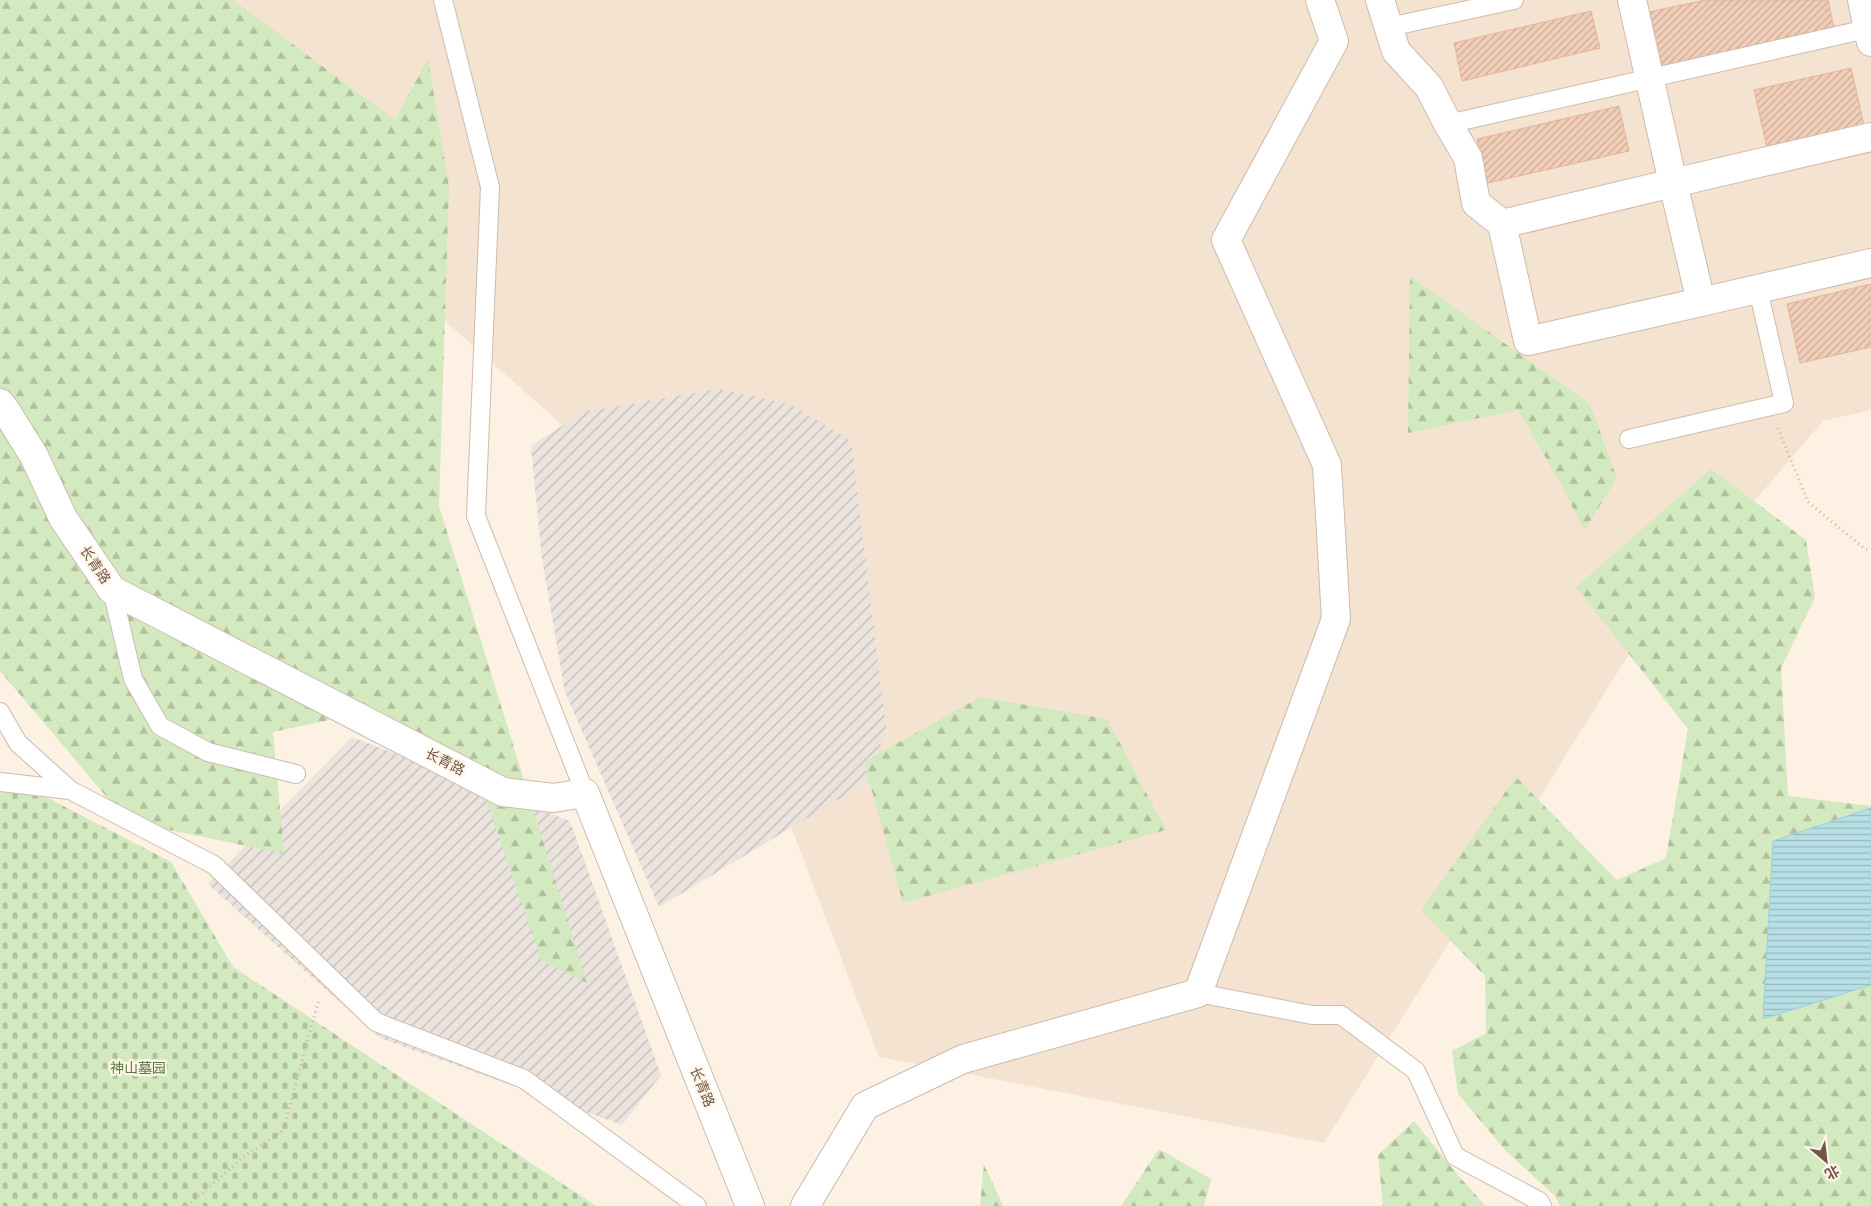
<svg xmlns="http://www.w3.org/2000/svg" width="1871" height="1206" font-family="'Nunito Sans','Noto Sans SC',sans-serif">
<defs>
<pattern id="industrial-furrows" width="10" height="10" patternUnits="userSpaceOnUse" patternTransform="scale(1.25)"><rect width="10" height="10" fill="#ebe3dd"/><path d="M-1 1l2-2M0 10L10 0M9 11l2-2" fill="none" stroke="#c3bbb5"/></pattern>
<pattern id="forest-firs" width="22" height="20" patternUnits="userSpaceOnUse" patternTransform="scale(1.25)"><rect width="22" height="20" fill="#d3eac0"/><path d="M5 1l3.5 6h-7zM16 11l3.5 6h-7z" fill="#b0c09e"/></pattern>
<pattern id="cemetery-stones" width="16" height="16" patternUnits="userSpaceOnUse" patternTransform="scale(1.25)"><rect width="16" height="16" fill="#d3eac0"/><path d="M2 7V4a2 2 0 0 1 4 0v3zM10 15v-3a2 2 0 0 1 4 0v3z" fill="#b0c09e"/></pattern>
<pattern id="water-rules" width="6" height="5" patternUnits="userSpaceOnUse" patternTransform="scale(1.25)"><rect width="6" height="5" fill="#b6e0e6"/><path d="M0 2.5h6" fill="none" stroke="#99b8bc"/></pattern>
<pattern id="building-hatch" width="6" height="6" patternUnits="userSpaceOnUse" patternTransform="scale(1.25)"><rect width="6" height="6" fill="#f2ceb9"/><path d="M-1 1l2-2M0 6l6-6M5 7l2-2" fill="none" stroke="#c9aa98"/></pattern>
</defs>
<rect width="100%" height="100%" fill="#fcf1e2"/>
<path fill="#f4e3d0" d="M84,0H1871V410L1823,421L1644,630L1324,1143L879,1057L676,526Z"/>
<path fill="url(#industrial-furrows)" d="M718,389L790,404L851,441L886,728L869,781L659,907L565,692L542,559L531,446L583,412Z
M352,737L570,821L661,1075L622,1125L380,1038L208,884Z"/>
<path fill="url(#forest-firs)" d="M0,0H233L395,120L428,58L449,187L439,506L587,983L541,960L480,782L366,712L273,732L284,854L127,821L0,671Z
M1410,276L1590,404L1617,478L1584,531L1561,484L1518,410L1408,433Z
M1711,469L1806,540L1815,597L1781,668L1788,796L1871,806V1206H1560L1555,1196L1506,1151L1458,1094L1452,1051L1486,1033L1485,976L1421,910L1516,777L1617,880L1666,858L1688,729L1576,587Z
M980,697L1107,719L1166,830L903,903L864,762Z
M1414,1121L1456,1173L1486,1206H1383L1378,1155Z
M1159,1149L1211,1179L1204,1206H1121Z
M984,1164L1003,1206H980Z"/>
<path fill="url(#cemetery-stones)" d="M0,773L171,862L233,967L596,1206H0Z"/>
<path fill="url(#water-rules)" stroke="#9dd0d8" d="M1871,808V985L1763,1019L1773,841Z"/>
<path fill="url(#building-hatch)" stroke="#e5b49a" d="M1705,0H1828L1834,28L1661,68L1649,12Z
M1591,11L1600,48L1462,81L1454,43Z
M1851,68L1865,130L1768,152L1754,90Z
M1619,106L1629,151L1488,183L1477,139Z
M1871,284V347L1800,363L1787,304Z"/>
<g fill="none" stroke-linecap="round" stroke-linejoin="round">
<g stroke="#d0baac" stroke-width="20">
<path id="service" d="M443,0L490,187L476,516L585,793
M1389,27L1514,0
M1448,124L1871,28
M1629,439L1784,403L1758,289
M112,590L133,679L160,726L208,752L296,774
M0,712L18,743L70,790L214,865L376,1022L524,1079L697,1206
M0,782L70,790
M1198,993L1312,1015H1341L1416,1071L1455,1156L1539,1201L1542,1206"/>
</g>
<g stroke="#d0baac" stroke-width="30">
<path id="minor" d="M1380,0L1396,51L1429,87L1448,124L1468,158L1476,203L1502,224L1673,183L1701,302L1871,263
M1632,0L1673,183L1871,137
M1862,0L1871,42
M1502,224L1528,341L1701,302
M805,1206L865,1106L963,1059L1198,993L1336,619L1327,465L1226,240L1334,41L1320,0"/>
</g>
<g stroke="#d0baac" stroke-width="30">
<path id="tertiary" d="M0,403L6,411L34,456L63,518L112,590L503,792L553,798L585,793L750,1206"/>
</g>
<path stroke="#d6b19d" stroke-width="3" stroke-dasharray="1 4" stroke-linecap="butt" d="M1778,428L1808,502L1865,549L1871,550
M187,1206L246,1155L283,1131L319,999"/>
<use href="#service" stroke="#fff" stroke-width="18"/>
<use href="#minor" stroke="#fff" stroke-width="28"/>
<use href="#tertiary" stroke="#fff" stroke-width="28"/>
</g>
<g text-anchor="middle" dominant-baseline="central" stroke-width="4.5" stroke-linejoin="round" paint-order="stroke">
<g font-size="14" fill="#745648" stroke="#fff5e8">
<text transform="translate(95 565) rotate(56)">长青路</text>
<text transform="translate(445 762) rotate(27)">长青路</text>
<text transform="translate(702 1087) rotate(68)">长青路</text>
</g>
<g font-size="14" fill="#547a40" stroke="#fff5e8">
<text x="138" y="1068">神山墓园</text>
</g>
</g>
<g transform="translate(1826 1161) rotate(152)" stroke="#fff5e8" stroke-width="4" paint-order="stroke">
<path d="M0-4L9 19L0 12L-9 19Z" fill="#745648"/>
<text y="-8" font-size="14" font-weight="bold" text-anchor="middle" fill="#745648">北</text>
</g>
</svg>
